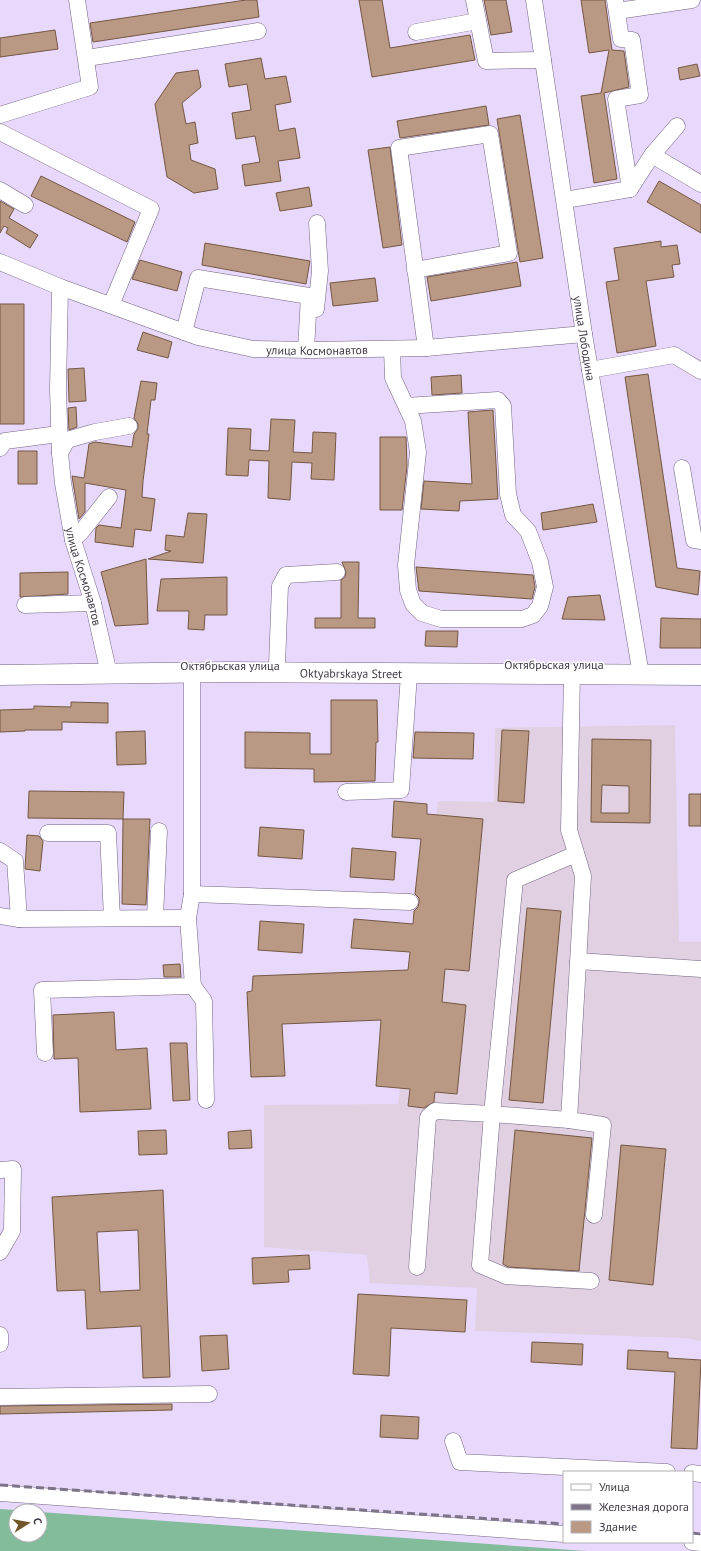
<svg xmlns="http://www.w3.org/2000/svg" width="701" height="1551" font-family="'PT Sans',sans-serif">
<rect width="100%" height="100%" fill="#e8d8fb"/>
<path fill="#e0d0e2" d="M675,725L679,942H701V1341L687,1338L475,1331L477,1288L370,1283L367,1255L264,1247V1105L398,1104L438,801L494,802L495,728Z"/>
<path fill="#83bc9a" d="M0,1509L32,1511H16V1535H40V1512L586,1551H0Z"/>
<path fill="#b99983" stroke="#745743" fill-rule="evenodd" d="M246,0H257L259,17L93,42L90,23Z
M359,0H382L390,48L470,35L475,60L372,77Z
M484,0H506L512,32L491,35Z
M581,0H605L612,50L624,51L629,87L604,93L617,179L594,183L581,96L601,93L609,50L589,53Z
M55,30L58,49L0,57V38Z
M261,58L265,79L286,76L291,102L275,105L279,131L295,128L300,158L278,161L281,181L245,186L242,165L260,162L255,136L236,139L232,113L251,110L247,84L229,87L225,64Z
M697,64L700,76L680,80L678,68Z
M198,70L201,87L182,103L186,124L195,122L198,143L189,145L191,160L215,169L218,189L194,193L167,177L155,104L176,73Z
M486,106L489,125L400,138L397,121Z
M520,115L543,258L520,262L497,119Z
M390,147L402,245L383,248L368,150Z
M41,176L135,222L127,242L31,196Z
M659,181L701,205V233L647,202Z
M309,187L312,206L280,211L276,193Z
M0,201L14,209L9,218L38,235L30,248L6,233L8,228L4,226L0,233Z
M661,241V247L677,245L680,264L672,265L674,277L646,281L656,346L617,353L606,282L619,280L614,248Z
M205,243L310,261L306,284L202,265Z
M140,260L182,272L177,291L132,279Z
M517,262L521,286L431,301L427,277Z
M375,278L378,301L333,306L330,283Z
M0,304H24V424H0Z
M143,332L172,342L168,358L137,350Z
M84,368L86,401L69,402L68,369Z
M648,374L677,568L700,571L698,595L656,587L625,377Z
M461,375L462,393L432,395L431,377Z
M141,381L157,383L155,400H151L147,434H149L143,481L142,497L155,499L151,531L135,529L133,547L95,542L96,528L99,525L121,528L126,490L85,483V512L79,519L72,476L84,478L89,444L95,442L132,447L134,434L138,429V424L134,418Z
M76,407L77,427L69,430L68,408Z
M493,410L498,499L460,501L459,511L421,509L424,481L472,484L468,412Z
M271,419L295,420L293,452L312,453L313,432L336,433L334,480L311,479L312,463L292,462L290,500L268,498L269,461L249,460L248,476L226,475L228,428L251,429L250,450L269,451Z
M380,437H406L407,466L402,510H380Z
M18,451H37V484H18Z
M593,504L597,522L543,530L541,513Z
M188,513L207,514L203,563L148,559L171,551L165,550L166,535L184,537Z
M146,559L148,624L115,626L101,572Z
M342,562H359L358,618H375V628H315V618H341V580L345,577L346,572Z
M416,567L533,575L535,587L532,599L419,591Z
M68,572V594L20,597V573Z
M227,577V615H205L204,630L188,629L189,611H157L161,579Z
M600,595L605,620L562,619L568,597Z
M661,618L701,619V648H660Z
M426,631H458L457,647L425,646Z
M331,700H377L378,742H376L375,781L314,782V769L245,768V732L310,733V754H331Z
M71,702L108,703V723L62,722V730H25V731L0,732V710L34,709V706L71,707Z
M502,730L529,731L524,803L498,801Z
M145,731L146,764L117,765L116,732Z
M415,732L474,733L473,759L413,758Z
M592,739L651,740L650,823L591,822ZM602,785L629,786V813H601Z
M29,791L124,792L123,819L28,818Z
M689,794H701V826H689Z
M394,801L427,804V814L483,819L469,971L445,969L442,1002L466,1005L457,1094L435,1092L434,1102L424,1108L408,1106L410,1089L376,1086L381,1020L282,1024L285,1076L251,1077L247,992L252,991L253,976L408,970L410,952L351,948L354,919L413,924L414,911L418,907L419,903V898L415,894L421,839L392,837Z
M123,819H150L146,905L122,904Z
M260,827L304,830L302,859L258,856Z
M27,835L39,836L43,841L40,871L25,869Z
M352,848L396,852L394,880L350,877Z
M527,908L561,911L543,1103L509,1100Z
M260,921L304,924L302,953L258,950Z
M180,964L181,977H164L163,965Z
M114,1012L116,1050L147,1048L151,1109L80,1112L78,1058L54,1059L53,1015Z
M170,1043H187L190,1100L173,1101Z
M166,1130L167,1154L139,1155L138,1131Z
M251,1130L252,1148L229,1149L228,1132Z
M515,1130L592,1138L579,1271L508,1267L503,1264Z
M621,1145L666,1149L653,1285L609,1280Z
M163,1190L170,1377L143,1378L141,1326L87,1329L85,1290L57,1291L52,1197ZM138,1230L140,1290L100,1292L97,1232Z
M309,1255L310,1269L288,1270L289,1282L253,1284L252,1258Z
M358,1294L467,1300L465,1332L391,1328L389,1376L353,1374Z
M227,1335L229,1369L202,1371L200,1336Z
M532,1342L583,1344L582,1365L531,1362Z
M628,1350L668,1352V1358L701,1360L697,1449L671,1448L675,1372L627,1369Z
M172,1404V1410L0,1414V1406Z
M381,1415L419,1417L418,1439L380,1437Z"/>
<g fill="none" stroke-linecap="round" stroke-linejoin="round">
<g stroke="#726482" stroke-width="17">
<g id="minor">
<path d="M474,0L486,61L543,60"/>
<path id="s1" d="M534,0L584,334L641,675"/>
<path d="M615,0L621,39L632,40L640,95L616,99L630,189L652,155L701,184"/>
<path d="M617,11L692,0"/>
<path d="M416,32L478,21"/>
<path d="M87,58L258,31"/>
<path d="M0,115L90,87L77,0"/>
<path d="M0,132L151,209L111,305"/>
<path d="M652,155L677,126"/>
<path d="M0,190L25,205"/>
<path d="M565,200L630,189"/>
<path id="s2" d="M0,262L60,287L58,389L60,453L63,483L73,540L93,603L109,674"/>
<path d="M415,270L509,253L490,134L399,148L426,348"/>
<path id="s3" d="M60,287L198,337L253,349L312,350L426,348L584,334"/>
<path d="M316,309L320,271L317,223"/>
<path d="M184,332L198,278L309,296L306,350"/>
<path d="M392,349L393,378L413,421L418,452L406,565L408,590L413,604L422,613L441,619H522L533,615L540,606L545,587L540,562L528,531L513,515L508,494L503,406L498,400L406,406"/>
<path d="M590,370L674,355L701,371"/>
<path d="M0,448L5,441L59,434"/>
<path d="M60,453L67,440L95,432L129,426"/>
<path d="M682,468L694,540L701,541"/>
<path d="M73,540L82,531L109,497"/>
<path d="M25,605L93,603"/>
<path d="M277,665L280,586L286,575L337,572"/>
<path d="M192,674V894L188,918L193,986L204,1001L206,1100"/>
<path d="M572,674L569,830L583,876L569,1120L603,1125L594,1215"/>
<path d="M346,792L401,790L409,674"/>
<path d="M48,833H108L112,918"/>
<path d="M0,851L15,861L19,919"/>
<path d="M192,894L410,902"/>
<path d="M0,916L19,919L188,918"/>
<path d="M155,917L159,831"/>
<path d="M578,961L701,969"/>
<path d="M45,1053L42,990L193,986"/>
<path d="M569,1120L492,1114L515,880L576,854"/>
<path d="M0,1170L13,1169L12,1231L0,1252"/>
<path d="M417,1267L428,1117L435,1111L492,1114L480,1265L506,1276L591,1281"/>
<path d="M0,1335V1344"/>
<path d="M0,1397L209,1394"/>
<path d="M453,1441L460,1462L667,1472"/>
<path d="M692,1473L701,1474"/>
<path d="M0,1493L564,1534"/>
<path d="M692,1542L701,1543"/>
</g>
</g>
<g stroke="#726482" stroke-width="21">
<g id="major">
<path id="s4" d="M0,675L232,672L701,675"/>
</g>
</g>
<use href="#minor" stroke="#fff" stroke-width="16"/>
<use href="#major" stroke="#fff" stroke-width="20"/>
<path stroke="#7e7489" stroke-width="3" stroke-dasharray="8 4" stroke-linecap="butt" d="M0,1485L564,1524
M692,1533L701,1534"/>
</g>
<g text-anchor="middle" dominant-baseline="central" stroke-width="3" stroke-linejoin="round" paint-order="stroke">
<g font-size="12" fill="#403947" stroke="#fff">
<text stroke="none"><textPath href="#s1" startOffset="342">улица Лободина</textPath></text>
<text stroke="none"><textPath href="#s3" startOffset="267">улица Космонавтов</textPath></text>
<text stroke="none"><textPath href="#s2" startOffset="357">улица Космонавтов</textPath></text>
<text x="554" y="664">Октябрьская улица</text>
<text x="230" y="665">Октябрьская улица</text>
<text stroke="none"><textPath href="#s4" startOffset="351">Oktyabrskaya Street</textPath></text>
</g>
</g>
<rect x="563" y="1471" width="130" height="72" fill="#ffffff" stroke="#b3b0b5"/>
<rect x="571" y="1484" width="20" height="6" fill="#ffffff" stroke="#b3b0b5"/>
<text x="599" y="1491" font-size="12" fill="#403947">Улица</text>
<rect x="571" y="1504" width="20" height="6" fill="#7e7489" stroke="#b3b0b5"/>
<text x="599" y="1511" font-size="12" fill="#403947">Железная дорога</text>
<rect x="571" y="1521" width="20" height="12" fill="#b99983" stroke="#b3b0b5"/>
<text x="599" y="1531" font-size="12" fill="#403947">Здание</text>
<g transform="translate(28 1523) rotate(79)"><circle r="19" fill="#ffffff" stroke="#b3b0b5"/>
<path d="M0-3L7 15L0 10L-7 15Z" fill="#725629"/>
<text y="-6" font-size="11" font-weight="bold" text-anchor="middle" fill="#403947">С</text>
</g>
</svg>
